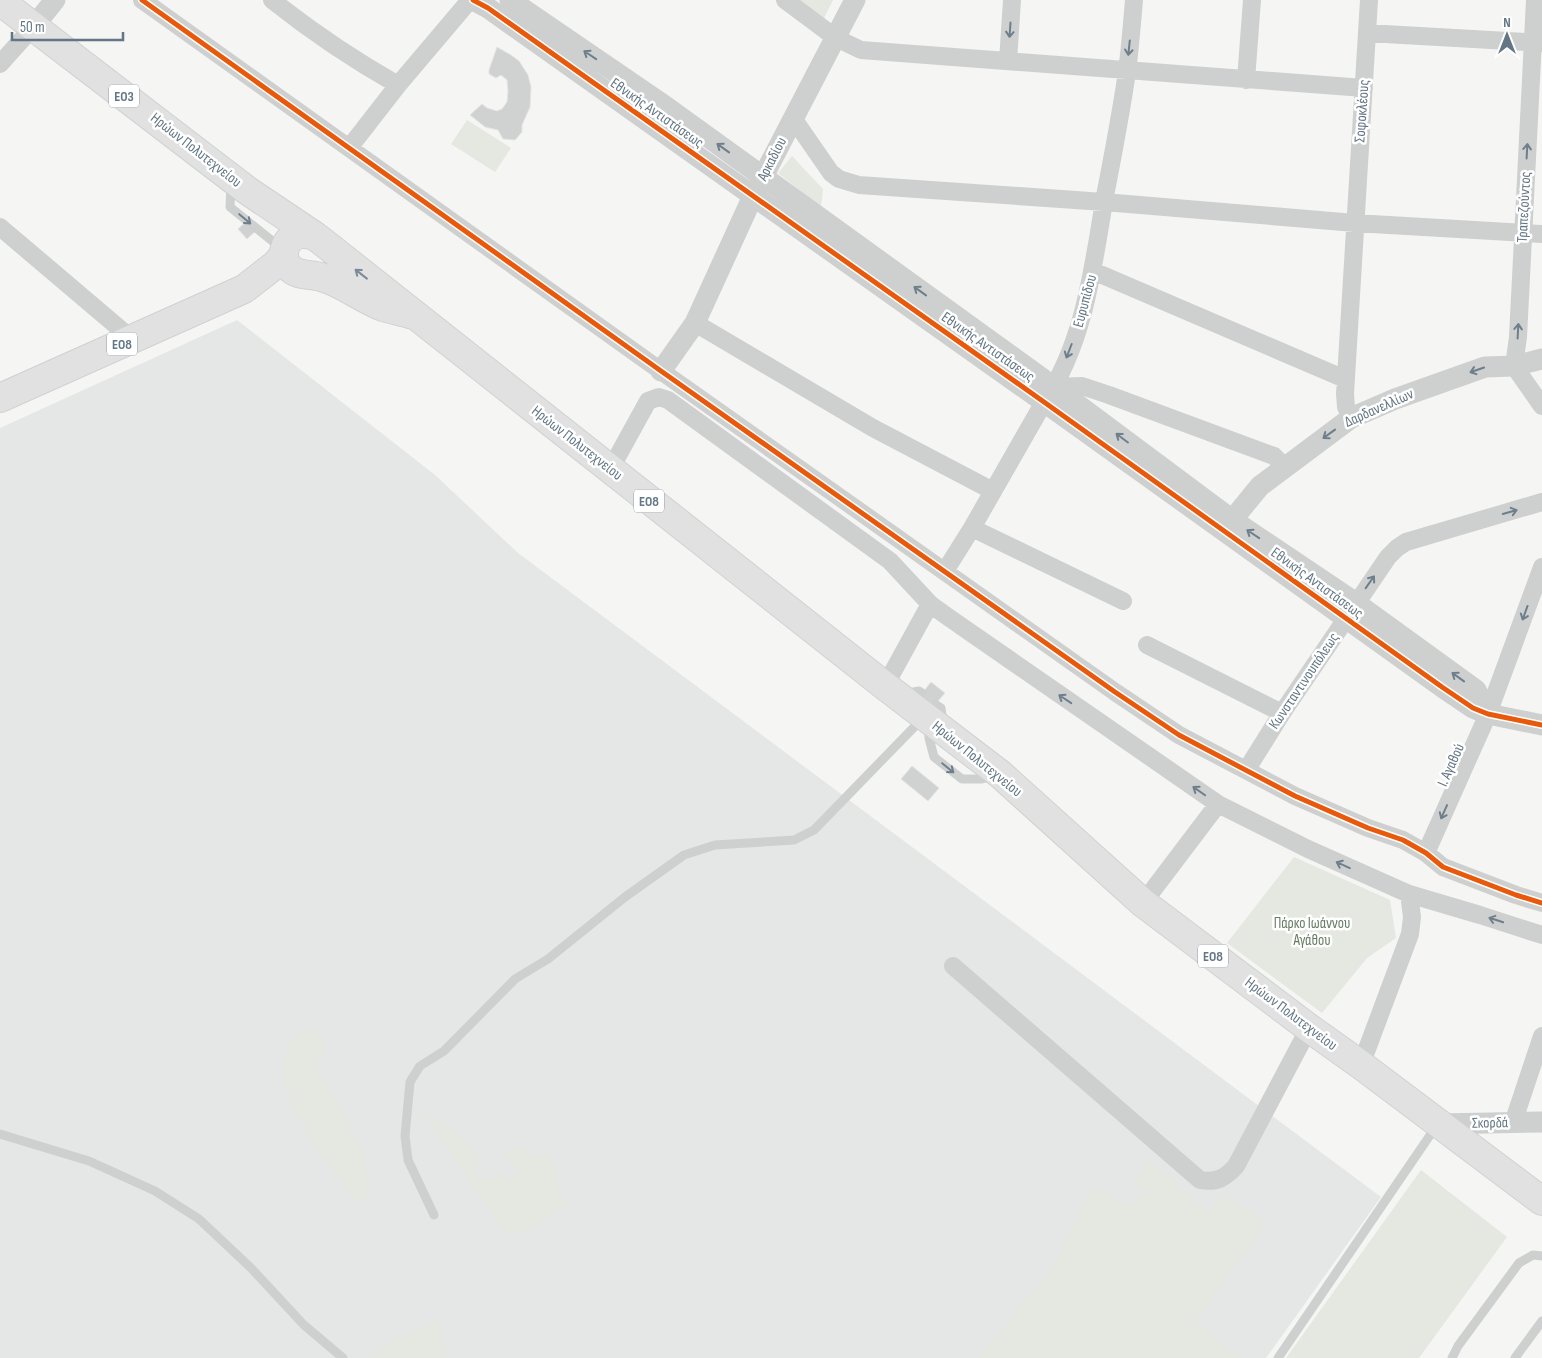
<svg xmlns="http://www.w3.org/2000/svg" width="1542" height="1358" font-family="'Sofia Sans Condensed',sans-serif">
<rect width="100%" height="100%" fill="#f5f5f3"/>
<path fill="#e5e7e6" d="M237,320L435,475L518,553L1381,1197L1266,1358H0V428Z"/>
<path fill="#e4e8e1" d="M796,0H833L823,20Z
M467,120L511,148L495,172L451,144Z
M792,156L823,189L821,207L778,173Z
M1294,857L1390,900L1396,938L1367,958L1322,1013L1227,943Z
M315,1028L327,1042L316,1072C338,1104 369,1148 369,1188C369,1193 366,1198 364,1203L353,1199C330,1166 271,1095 285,1054C287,1047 293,1040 296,1034Z
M422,1111L461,1137L481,1158L473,1168L485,1181L498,1175L507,1182L520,1173L505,1155L520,1145L532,1157L547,1153L555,1170L559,1192L568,1205L525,1233L506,1234Z
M1150,1160L1208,1214L1225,1195L1267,1223L1196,1321L1239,1358H978L1055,1265L1084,1200L1097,1187L1128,1205L1145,1192L1135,1181Z
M1421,1170L1507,1237L1419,1358H1286Z
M436,1321L449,1358H372V1352Z"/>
<path fill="#d0d1d1" stroke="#e4e4e3" d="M497,47L511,55L519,61L528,75L531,87L530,107L522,125V132L515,140L503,139L498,130L485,127L470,115L482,104L487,108L497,111L502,109L507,102L508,91L507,80L501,75L496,78L489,74V70Z
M249,219L258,229L247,239L238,229Z
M931,682L945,693L932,708L919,697Z
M912,766L939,788L928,801L901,779Z"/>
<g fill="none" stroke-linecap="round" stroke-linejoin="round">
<g stroke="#d0d2d2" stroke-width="30">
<path id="primary" d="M0,1L248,191L315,236
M413,315C404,312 393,310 383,307C362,299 343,283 321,277C311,274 299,276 291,269C285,264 282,256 285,248C289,233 307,230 319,239L885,686L1000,774L1143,903L1309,1028L1361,1065L1542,1201
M0,398L244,289L275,265L284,255"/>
</g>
<path stroke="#ced0d0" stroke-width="9" d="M231,183L230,207L281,248
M903,694L919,691L922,693
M935,704L941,708L943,723
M929,725V738L934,757L962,779H982L993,776
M0,1134L89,1161L155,1191L199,1219L251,1268L304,1325L343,1358
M434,1215L408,1160L405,1136L410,1082L420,1066L444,1051L515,979L548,959L625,897L684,855L715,845L794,840L814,830L922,719
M1278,1358L1437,1125
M1452,1358L1458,1346L1519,1263L1533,1255L1542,1256
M1515,1358L1542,1321"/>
<path stroke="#ced0d0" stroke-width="18" d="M142,0L661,371L1115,692L1179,735L1295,796L1368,828L1403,840L1426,853L1443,867L1516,895L1542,903
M272,0C312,32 354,60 398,85
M785,0L836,38L861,50L1364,88
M1535,0L1518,337L1514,366L1542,406
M1367,33L1542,43
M1008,61L1012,0
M0,64L34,26
M1246,80L1252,0
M793,118L831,173L839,179L859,185L1104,202L1355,223L1542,234
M349,148L398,85L470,0
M0,227L132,339
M1093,271L1345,379
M695,323L873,428L993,491
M1054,387L1082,386L1109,395L1274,456L1284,466
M1351,418L1346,407L1345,394L1369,0
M610,470L648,401L659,397L668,400L890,561L930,604L948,617L1218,804L1308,849L1409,894L1480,915L1542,935
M972,528L1123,601
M945,571L972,528L1044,402C1085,342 1093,266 1105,196C1113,155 1121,113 1127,72C1130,48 1132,24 1134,0
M1147,645L1282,713
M885,686L930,604
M1247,769L1282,713L1388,557L1397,548L1406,542L1542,502
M1426,853L1488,714L1542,567
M1143,903L1218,804
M953,966L1200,1180C1217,1183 1225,1178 1236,1166L1309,1028
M1361,1065L1410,934L1412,917L1409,894
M1513,1123L1542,1036"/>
<path stroke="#ced0d0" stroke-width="21" d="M473,0L488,8L1044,402L1442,687L1473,708L1488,714L1542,725
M510,0L665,106L1054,387L1231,519L1356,603L1476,690L1488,714
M34,26L55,0
M661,371L695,323L753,196L855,0
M1224,530L1260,486L1351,418L1395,399L1485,367L1514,366L1542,359
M1438,1124L1542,1122"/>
<use href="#primary" stroke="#e1e1e2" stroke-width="28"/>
<g stroke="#fff" stroke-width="8">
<path id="cycleway" d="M142,0L661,371L1115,692L1179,735L1295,796L1368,828L1403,840L1426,853L1443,867L1516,895L1542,903
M473,0L488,8L1044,402L1442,687L1473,708L1488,714L1542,725"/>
</g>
<use href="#cycleway" stroke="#e8590c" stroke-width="5"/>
</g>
<defs><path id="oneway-shaft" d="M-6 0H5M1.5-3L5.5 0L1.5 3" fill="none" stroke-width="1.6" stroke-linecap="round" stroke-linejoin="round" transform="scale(1.25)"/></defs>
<g stroke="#6e7f8c">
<use href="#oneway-shaft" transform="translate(1010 30) rotate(94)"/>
<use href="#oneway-shaft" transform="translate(1129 48) rotate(96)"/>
<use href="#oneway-shaft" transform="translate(590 55) rotate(-146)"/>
<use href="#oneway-shaft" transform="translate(723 148) rotate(-144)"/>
<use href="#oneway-shaft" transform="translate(1527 151) rotate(-87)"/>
<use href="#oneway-shaft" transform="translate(245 219) rotate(40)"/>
<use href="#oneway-shaft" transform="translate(920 291) rotate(-144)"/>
<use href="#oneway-shaft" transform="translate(1518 331) rotate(-87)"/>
<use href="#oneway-shaft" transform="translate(1069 351) rotate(111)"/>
<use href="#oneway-shaft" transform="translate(1477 370) rotate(161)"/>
<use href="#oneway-shaft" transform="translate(1329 434) rotate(144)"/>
<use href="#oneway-shaft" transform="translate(1122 438) rotate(-143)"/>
<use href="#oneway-shaft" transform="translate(1510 512) rotate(-16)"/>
<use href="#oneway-shaft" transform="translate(1253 534) rotate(-146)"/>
<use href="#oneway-shaft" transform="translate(1370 582) rotate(-55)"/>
<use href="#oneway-shaft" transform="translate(1525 613) rotate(110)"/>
<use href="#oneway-shaft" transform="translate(1458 677) rotate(-144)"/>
<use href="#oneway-shaft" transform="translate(1065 699) rotate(-146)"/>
<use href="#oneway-shaft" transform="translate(948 768) rotate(39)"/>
<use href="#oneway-shaft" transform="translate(1199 791) rotate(-145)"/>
<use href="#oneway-shaft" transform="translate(1444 812) rotate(114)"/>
<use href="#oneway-shaft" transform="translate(1343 865) rotate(-156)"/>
<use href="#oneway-shaft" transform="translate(1496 920) rotate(-162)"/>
</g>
<use stroke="#7c8b98" href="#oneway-shaft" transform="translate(361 274) rotate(-142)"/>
<g text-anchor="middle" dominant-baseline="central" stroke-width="5" stroke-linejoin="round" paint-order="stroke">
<g fill="#fff" stroke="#929faa" stroke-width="1">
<rect x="109" y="84.5" width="30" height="23" rx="4"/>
<rect x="107" y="332.5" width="30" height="23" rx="4"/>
<rect x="634" y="489.5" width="30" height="23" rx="4"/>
<rect x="1198" y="944.5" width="30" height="23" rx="4"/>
</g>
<g font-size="14" font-weight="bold" fill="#637685">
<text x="124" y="96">ΕΟ3</text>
<text x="122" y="344">ΕΟ8</text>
<text x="649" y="501">ΕΟ8</text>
<text x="1213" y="956">ΕΟ8</text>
</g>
<g font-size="15" fill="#637685" stroke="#fff">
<text transform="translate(1362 111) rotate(-86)">Σοφοκλέους</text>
<text transform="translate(657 113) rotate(35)">Εθνικής Αντιστάσεως</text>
<text transform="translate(196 150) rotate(38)">Ηρώων Πολυτεχνείου</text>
<text transform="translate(772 159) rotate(-63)">Αρκαδίου</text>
<text transform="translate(1524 207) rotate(-87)">Τραπεζούντος</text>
<text transform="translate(1085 301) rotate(-75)">Ευρυπίδου</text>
<text transform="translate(988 347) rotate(35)">Εθνικής Αντιστάσεως</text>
<text transform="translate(1379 408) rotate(-24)">Δαρδανελλίων</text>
<text transform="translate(577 443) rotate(38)">Ηρώων Πολυτεχνείου</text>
<text transform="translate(1317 583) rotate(36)">Εθνικής Αντιστάσεως</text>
<text transform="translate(1304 681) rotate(-56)">Κωνσταντινουπόλεως</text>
<text transform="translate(977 759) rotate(39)">Ηρώων Πολυτεχνείου</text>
<text transform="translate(1451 765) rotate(-66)">Ι. Αγαθού</text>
<text transform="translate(1291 1014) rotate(37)">Ηρώων Πολυτεχνείου</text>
<text transform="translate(1490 1123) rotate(-1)">Σκορδά</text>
</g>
<g font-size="15" fill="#677c63" stroke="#fff">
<text x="1312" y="923">Πάρκο Ιωάννου<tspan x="1312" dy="17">Αγάθου</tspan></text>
</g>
</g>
<g transform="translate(1507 35)" stroke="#ffffff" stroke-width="4" paint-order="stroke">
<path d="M0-4L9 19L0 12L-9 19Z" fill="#637685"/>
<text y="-8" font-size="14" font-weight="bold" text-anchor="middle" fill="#637685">N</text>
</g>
<path d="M12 32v8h111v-8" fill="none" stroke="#637685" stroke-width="2.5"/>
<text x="20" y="32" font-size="15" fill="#637685" stroke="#ffffff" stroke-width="4" paint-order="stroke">50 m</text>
</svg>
